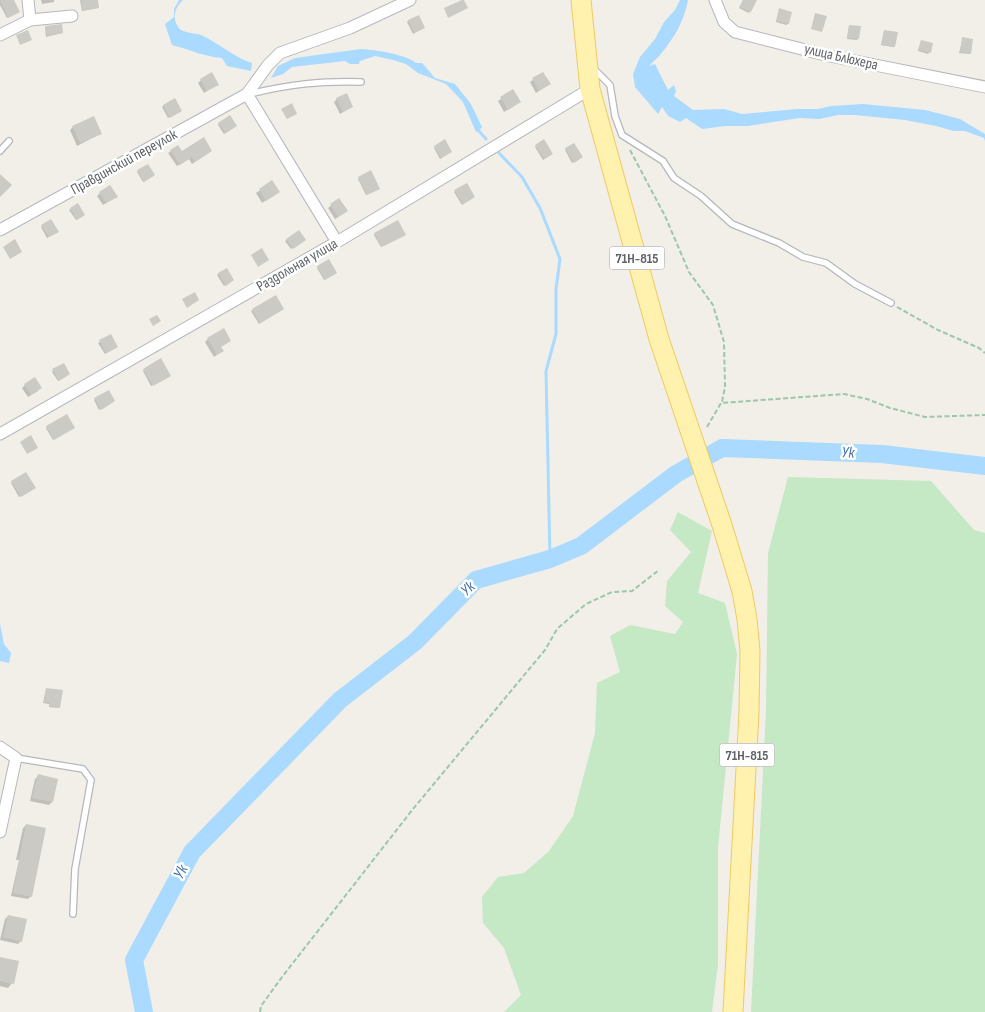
<svg xmlns="http://www.w3.org/2000/svg" width="985" height="1012" font-family="'Sofia Sans Condensed',sans-serif">
<rect width="100%" height="100%" fill="#f1efe8"/>
<path fill="#c5e8c5" d="M788,477L931,481L974,530L985,533V1012H751L766,711L768,553Z
M678,512L712,531L698,593L725,603L737,654L718,848V964L712,1012H504L521,995L504,948L483,923L482,897L498,877L524,873L549,851L573,816L595,733L597,683L620,672L610,636L630,625L675,634L683,622L665,606L667,581L691,552L670,530Z"/>
<path fill="#aadaff" d="M179,0H183C176,6 172,16 177,25C181,34 192,32 201,35C219,43 233,57 252,63L251,71L227,66L222,58C205,57 188,49 172,45L165,24L174,17V9Z
M680,0H688C684,22 674,38 660,55C657,59 652,62 649,66L655,64L668,90L674,85L676,91L674,96L693,110L724,109L742,114L797,109H818L831,106L863,104L925,110L941,114L960,119L985,134V141L984,138L965,131H954L936,126L905,120L855,115H838L819,119L800,118L748,126H725L702,129L686,118L680,122L668,116L662,107L658,114L635,87L633,74L640,57L655,39L664,22L675,10Z
M361,49C376,50 405,54 416,63H422L435,78L455,84L471,104L482,127L479,131L476,132L463,102L446,84L418,73L406,64L393,60L375,56L360,61L359,64H350L345,61L292,67L283,74L271,78L278,66L295,58Z
M0,624L4,644L11,653L9,663L0,661Z"/>
<path fill="#0003" d="M0,0H13L18,13L7,18L0,5Z
M41,0H54V2L42,4Z
M80,0H96L98,8L82,11Z
M743,0L755,1L749,13L739,8Z
M779,11L788,24L786,25L776,22Z
M408,21L422,29L413,34L407,22Z
M849,26L858,39L857,40L847,39Z
M45,27L62,33L46,37Z
M884,31L894,46L893,47L881,45Z
M963,38L970,53L969,54L959,53Z
M921,41L929,53L928,54L918,51Z
M543,73L549,84L536,93L530,82Z
M201,80L218,84L204,93L198,83Z
M513,91L520,102L504,112L498,101Z
M337,99L352,107L340,114L334,102Z
M174,100L179,111L168,118L162,107Z
M219,123L234,127L224,134L218,125Z
M73,127L100,134L77,146L70,130Z
M574,144L580,158L572,163L565,150Z
M536,146L551,155L543,160L535,147Z
M435,147L449,153L440,159L434,148Z
M171,151L182,153L211,151L192,164L189,159L177,166L168,153Z
M138,171L153,176L143,182L137,172Z
M359,178L378,189L366,195L358,179Z
M272,182L278,192L262,203L256,193Z
M455,191L473,198L462,205L454,192Z
M100,193L113,199L103,205L97,196Z
M339,199L343,214L335,219L328,208Z
M77,204L82,216L76,220L69,210Z
M42,226L56,232L47,238L41,227Z
M299,232L303,240L291,249L285,241Z
M375,234L403,236L381,247L374,235Z
M318,267L334,274L324,280L317,268Z
M226,269L232,281L224,286L217,275Z
M253,310H282L259,324L251,311Z
M110,335L116,348L105,354L98,343Z
M208,339L220,347L222,351L214,357L205,342Z
M53,370L68,375L58,381L52,372Z
M144,370L168,377L151,386L143,371Z
M25,385L38,391L28,397L22,388Z
M95,399L113,402L99,410L94,400Z
M47,427L73,428L53,440L46,428Z
M12,482L33,489L19,497L11,483Z
M46,689L59,707L58,708L49,707V704L43,703Z
M38,776L52,802L49,805L30,801L35,779Z
M26,825L31,896L28,899L11,896L19,860H16L23,828Z
M8,916L21,941L18,944L0,940L5,919Z
M0,958L12,983L8,988L0,986Z"/>
<g fill="none" stroke-linecap="round" stroke-linejoin="round">
<path stroke="#aadaff" stroke-width="3" d="M479,131L486,139
M499,153L522,177L540,208L560,259L556,289V334L546,371L550,559"/>
<path stroke="#aadaff" stroke-width="18" d="M144,1012L134,960L192,852L340,700L415,642L476,580L550,559L581,546L676,474L722,448L882,454L985,466"/>
</g>
<path fill="#cccac5" d="M0,0H14L20,12L8,18Z
M81,0H98L99,8L82,11Z
M462,0H464L468,8L448,18L444,8Z
M743,0H757L751,12L740,7Z
M779,8L792,12L789,24L776,21Z
M815,13L827,16L822,32L811,29Z
M419,15L425,28L414,33L408,20Z
M62,24L63,33L47,36L45,26Z
M849,25L861,26L859,39L847,38Z
M28,30L32,40L20,45L16,35Z
M884,30L898,32L895,47L882,45Z
M962,37L973,39L971,54L960,52Z
M921,40L933,43L931,53L918,50Z
M212,72L219,85L207,91L200,79Z
M543,72L551,84L539,91L532,78Z
M513,89L521,102L508,110L500,97Z
M347,93L353,107L343,112L336,98Z
M175,98L182,111L170,118L163,105Z
M292,103L297,114L287,119L281,109Z
M230,115L237,126L226,133L218,123Z
M94,116L102,134L80,143L72,126Z
M204,137L212,151L195,162L192,157L180,165L170,150L178,145L182,151Z
M445,139L452,152L441,158L434,146Z
M544,139L553,154L544,159L535,145Z
M574,143L583,157L574,163L565,148Z
M148,164L155,175L144,182L137,170Z
M371,170L380,189L367,195L358,177Z
M0,174L12,185L0,197Z
M272,180L280,192L266,201L259,189Z
M467,183L475,197L463,204L454,190Z
M110,185L118,197L106,203L99,192Z
M339,198L348,211L338,217L330,204Z
M78,203L85,215L77,220L70,208Z
M51,219L59,232L49,237L41,225Z
M398,220L406,235L382,247L374,233Z
M299,230L306,240L293,249L286,239Z
M15,239L22,252L10,259L3,247Z
M262,248L269,260L258,267L251,255Z
M329,259L337,273L325,280L317,266Z
M227,268L234,280L226,286L218,273Z
M195,292L199,300L187,308L182,299Z
M276,295L284,309L260,323L252,309Z
M157,315L161,321L153,326L149,319Z
M224,328L231,341L221,347L224,351L217,355L207,338Z
M111,334L118,347L106,353L99,340Z
M161,358L171,376L153,386L143,369Z
M64,363L70,374L59,381L52,369Z
M35,377L42,388L31,395L24,384Z
M109,390L115,401L101,410L94,398Z
M67,414L75,428L54,440L46,426Z
M31,435L38,448L27,454L20,442Z
M26,472L36,488L21,497L11,481Z
M46,688L63,690L60,708L49,706L50,703L44,702Z
M38,774L58,779L53,802L32,798Z
M26,824L46,828L32,897L13,893Z
M8,915L27,919L22,942L3,937Z
M0,957L19,961L14,984L0,981Z"/>
<g fill="none" stroke-linecap="round" stroke-linejoin="round">
<g stroke="#b5b8bc" stroke-width="8">
<path id="lane" d="M593,68L610,85L615,116L622,135L663,161L674,178L701,196L732,224L779,243L803,257L826,263L855,284L891,303
M249,94C291,84 319,81 361,82
M0,151L9,141
M16,758L83,769L91,780L75,869L73,914"/>
</g>
<g stroke="#b5b8bc" stroke-width="13">
<path id="street" d="M28,0L30,20
M715,0L724,22L735,32L825,55L985,87
M0,35L30,20L72,16
M247,94L268,65L280,53L350,28L410,0
M0,230L247,94L337,242
M0,434L337,242L590,89
M0,747L16,758L0,832"/>
</g>
<g stroke="#f2c960" stroke-width="21">
<path id="primary" d="M581,0L590,89L659,339L722,525L742,591L747,619L750,651L749,712L733,1012"/>
</g>
<path stroke="#9cc7a9" stroke-width="2" stroke-dasharray="5 2.5" stroke-linecap="butt" d="M630,150L665,216L689,272L713,305L724,342L725,387L722,402
M897,307L938,330L979,348L985,353
M707,427L721,403L844,394L867,399L890,408L925,417L985,415
M260,1012L261,1006L282,977L413,809L545,650L557,629L586,604L612,592L632,591L659,570"/>
<use href="#lane" stroke="#fff" stroke-width="5.5"/>
<use href="#street" stroke="#fff" stroke-width="11"/>
<use href="#primary" stroke="#fff2af" stroke-width="19"/>
</g>
<g text-anchor="middle" dominant-baseline="central" stroke-width="5" stroke-linejoin="round" paint-order="stroke">
<g fill="#fff" stroke="#8f9295" stroke-width="1">
<rect x="609.5" y="246.5" width="55" height="23" rx="4"/>
<rect x="719.5" y="743.5" width="55" height="23" rx="4"/>
</g>
<g font-size="14" font-weight="bold" fill="#5f6368">
<text x="637" y="258">71Н-815</text>
<text x="747" y="755">71Н-815</text>
</g>
<g font-size="15" fill="#5f6368" stroke="#fff">
<text transform="translate(841 57) rotate(13)">улица Блюхера</text>
<text transform="translate(124 162) rotate(-29)">Правдинский переулок</text>
<text transform="translate(297 265) rotate(-30)">Раздольная улица</text>
</g>
<g font-size="16" font-style="italic" fill="#4174aa" stroke="#fff">
<text transform="translate(848 453) rotate(2)">Ук</text>
<text transform="translate(468 589) rotate(-43)">Ук</text>
<text transform="translate(181 872) rotate(-62)">Ук</text>
</g>
</g>
</svg>
